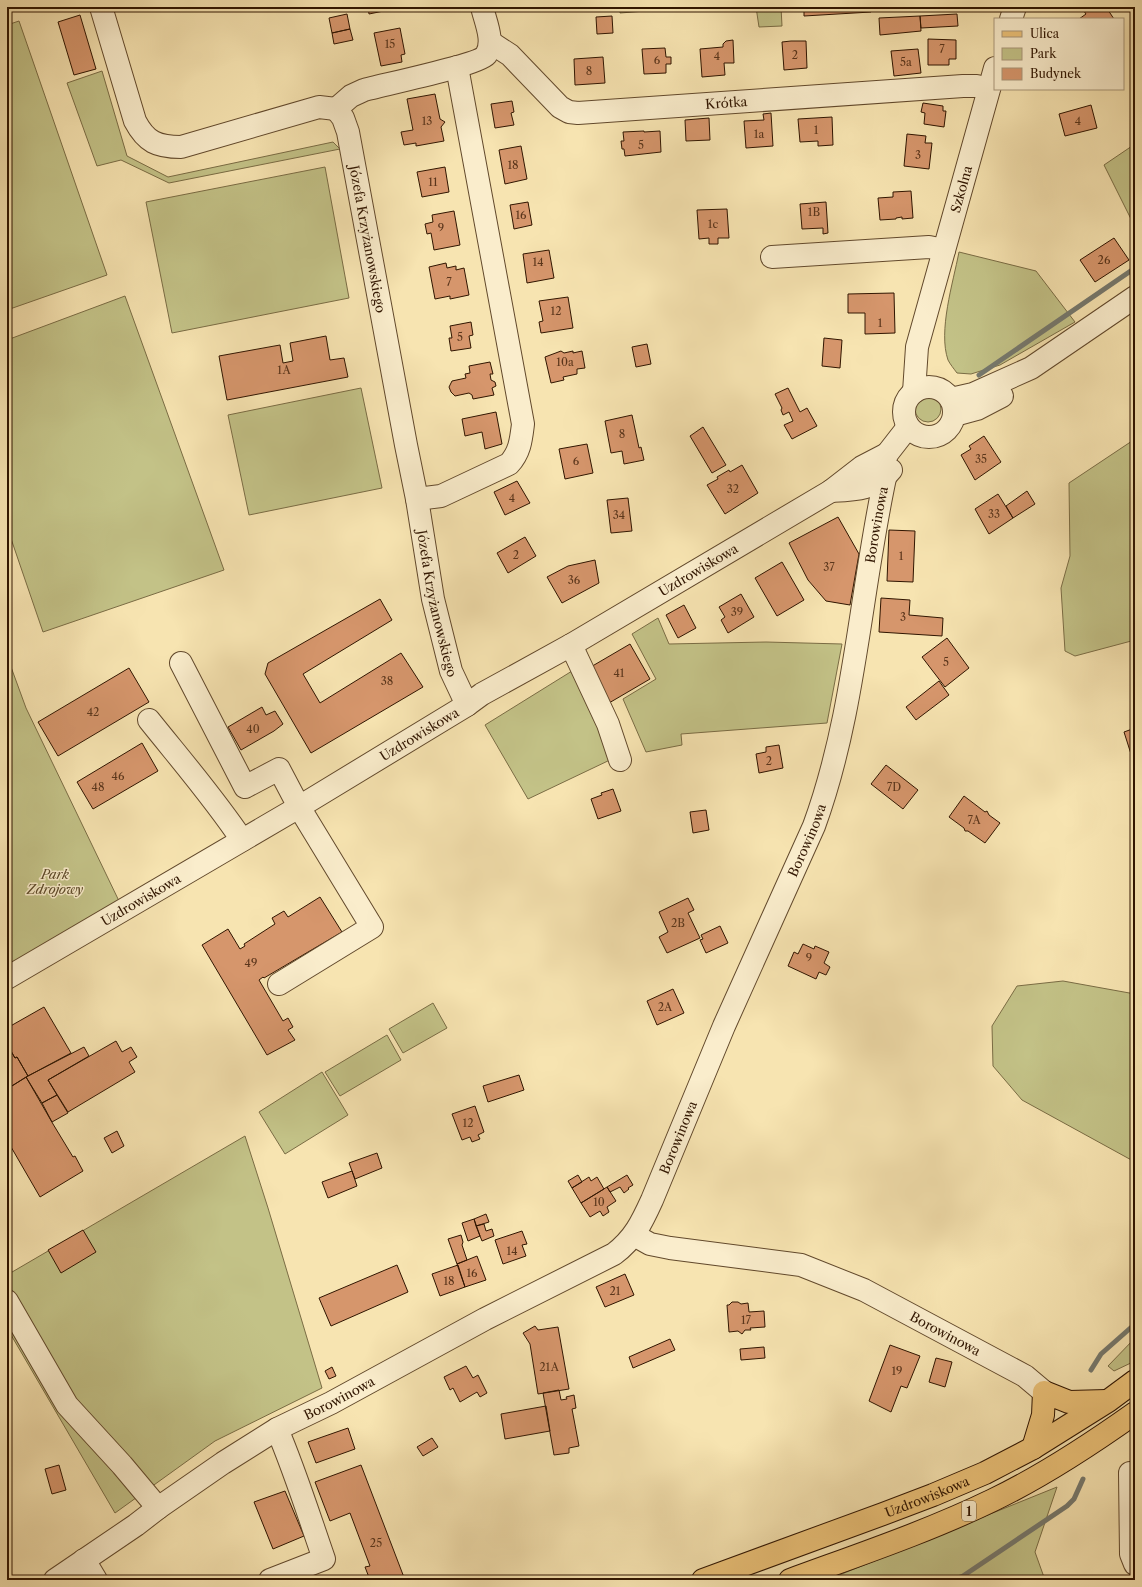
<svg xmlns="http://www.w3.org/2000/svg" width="1142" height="1587" font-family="'Libre Caslon Text',serif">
<rect width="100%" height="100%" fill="#f7e4b1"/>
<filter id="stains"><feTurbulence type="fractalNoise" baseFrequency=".005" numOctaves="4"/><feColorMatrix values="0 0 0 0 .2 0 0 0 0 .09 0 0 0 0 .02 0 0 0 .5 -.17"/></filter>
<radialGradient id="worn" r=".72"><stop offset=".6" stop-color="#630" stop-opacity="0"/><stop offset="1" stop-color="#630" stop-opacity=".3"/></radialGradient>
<path fill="#c3c287" stroke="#7a6c44" d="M620,7H695L620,13Z
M756,7H781L782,26L759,27Z
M19,21L107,275L7,310V25Z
M102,71L127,156L168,177L333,142L340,149L169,183L121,160L97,166L67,83Z
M1135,144V227L1104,165Z
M325,167L349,298L172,333L146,202Z
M959,252L1036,271L1075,322L1000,365L971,374L957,373C954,369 950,364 948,360C938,331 953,283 959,252Z
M125,296L224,570L43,632L7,527V340Z
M361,388L382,488L249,515L228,415Z
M915 409a13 13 0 1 1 26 0a13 13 0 1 1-26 0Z
M1135,439V640L1075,656L1065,651L1061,588L1070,556L1069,483Z
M658,618L669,644L766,642L842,644L827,723L681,734L682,745L646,752L623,699L656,679L632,634Z
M7,656L26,708L119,901L7,967Z
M572,671L612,759L528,799L485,725Z
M1063,981L1135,994V1162L1022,1100L993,1066L992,1026L1017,986Z
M433,1003L447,1028L403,1053L389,1029Z
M387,1035L401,1060L340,1096L325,1072Z
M322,1072L348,1115L285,1154L259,1112Z
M245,1136L268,1208L322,1388L215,1441L115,1513L7,1328V1275Z
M1135,1338V1361L1114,1371L1108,1366Z
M1057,1487L1035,1552L1045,1580H827Z"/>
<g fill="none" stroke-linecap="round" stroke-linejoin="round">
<path stroke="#76796e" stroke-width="5" d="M979,375L1135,268
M1091,1370L1101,1354L1135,1324
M952,1580L963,1576L1067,1506L1074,1499L1083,1479"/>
</g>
<path fill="#d6966c" stroke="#301500" d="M368,7H398V8L369,14Z
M561,7H590L591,9L561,11Z
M804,7H871V12L804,16Z
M1081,7H1106L1114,19H1079L1086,14Z
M347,14L350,29L332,33L329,18Z
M957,14L958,26L921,28L920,16Z
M80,15L96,69L74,75L58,22Z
M612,16L613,33L597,34L596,17Z
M920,16L921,31L880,35L879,18Z
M400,28L405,54L401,55L402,62L381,66L374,33Z
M350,29L353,40L334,44L332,33Z
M928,39L956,40V59H949V65H928Z
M733,40L734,63H724L725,75L702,77L700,49L723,47V44L726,41Z
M791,41H806L807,68L784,70L782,42Z
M665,48L666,57H671V64H666V73L644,74L642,49Z
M918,49L921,73L894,76L891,51Z
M603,57L605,83L575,85L574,59Z
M435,94L440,119L445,122L441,127L444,141L416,146V143L404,145L401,132L413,130L407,99Z
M512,101L514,112L511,113L514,125L495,128L491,104Z
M923,103L943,106V111H946L944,127L924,124L925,113L921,112Z
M1091,105L1097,128L1065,136L1059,114Z
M771,113L773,146L746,148L744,121L764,120L763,114Z
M832,117L833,145L818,146V141L800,142L798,119Z
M709,118L710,140L686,141L685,120Z
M644,131V132L660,131L661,152L625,156L624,149H622L621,141H624L623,132Z
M907,134L926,136L925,143H932L929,169L904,166Z
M521,146L527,179L505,184L499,150Z
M445,167L449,192L422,197L417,172Z
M911,191L913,218L902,219V217L896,218V219L880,220L878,198L893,197V192Z
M528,202L532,225L514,229L510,205Z
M826,202L828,233L823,234V228L802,229L800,204Z
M727,209L729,238H718V244H709V238L699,239L697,210Z
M454,211L460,245L434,250L431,233L427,234L425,224L433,222L432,215Z
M1114,238L1129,260L1095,282L1080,260Z
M549,250L554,278L527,283L523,254Z
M446,263L447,268L456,266V270L464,268L469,295L450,299V296L435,299L429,267Z
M894,293L895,333L865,334V313H848V294Z
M568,297L573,328L541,333L539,322L543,321L539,301Z
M471,322L473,335L469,336L471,348L451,351L449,338H452L450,326Z
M326,336L330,360L344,358L348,377L227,400L219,356L280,345L283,363L293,361L290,343Z
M824,338L842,340L840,368L822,366Z
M647,344L651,364L636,367L632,347Z
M561,351L564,353L573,351V353L582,351L585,368L577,369V374L563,377L564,380L551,383L545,357Z
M490,362L493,374H490L491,380L495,382L496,386L492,388L494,395L473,399L472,395L469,393L455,396L451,392L449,387L452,381L466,378L465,374L470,373L469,366Z
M788,388L800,412L807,408L817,426L792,439L784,425L793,421L789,412L783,415L781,410L782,408L775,394Z
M496,412L502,444L485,449L482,432L465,436L462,419Z
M632,415L639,448L641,447L644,460L624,464L622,451L611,453L605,421Z
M703,427L726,465L712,473L690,436Z
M984,436L1001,462L975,480L961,455L971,449L969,446Z
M587,444L593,473L565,479L559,449Z
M742,465L758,493L725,514L707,485L718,479L717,477L729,470L730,472Z
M517,481L530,503L505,515L494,492Z
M1027,491L1035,504L1013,518L1006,506Z
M998,494L1013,518L989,534L975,509Z
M628,498L632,531L611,533L607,500Z
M838,517L859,554L850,605L826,601L808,580L789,543Z
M889,530L915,531L913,582L887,581Z
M525,537L536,556L508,573L497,553Z
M595,560L599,583L562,603L547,577L568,566Z
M782,562L804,600L777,616L755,578Z
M741,594L754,617L728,633L721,620L725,617L719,607Z
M881,598L910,600L909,615L943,618L942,636L879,632Z
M380,599L392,620L303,674L320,703L401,653L423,687L311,753L265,674L268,663Z
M684,605L696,628L678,638L666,615Z
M947,638L969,668L945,687L922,657Z
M630,644L650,679L609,703L589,668Z
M129,668L149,702L58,756L38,722Z
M939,681L949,695L916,720L906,707Z
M262,707L266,715L275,711L283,724L274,731L241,750L228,727Z
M1135,728V760L1132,753L1131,754L1124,732Z
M142,743L158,771L93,809L77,782Z
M779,745L783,768L759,773L756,754L766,752V747Z
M886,765L918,790L903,809L871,784Z
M613,789L621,811L598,819L591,799L602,795L601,793Z
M964,796L985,812L987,811L989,815L1000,823L985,843L968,831H965L964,828L949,817Z
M706,810L709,830L693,833L690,812Z
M320,897L342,932L264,978L263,977L259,980L283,1021L288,1018L293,1027L288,1030L295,1040L267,1055L202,945L228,929L240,949L245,946L244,944L275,924L272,918L284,911L288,917Z
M688,898L694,910L688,913L700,938L667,953L659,937L668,932L659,912Z
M720,926L728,943L706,953L700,940L703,939L701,935Z
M803,944L814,949L815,946L829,952L824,963L830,967L826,975L819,972L816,979L788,966L794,952L798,954Z
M673,989L684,1013L657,1025L647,1001Z
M44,1007L71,1053L28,1076L17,1057L15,1058L7,1044V1028Z
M116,1041L122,1052L131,1047L137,1057L129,1062L135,1072L68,1112L48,1080Z
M84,1047L89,1056L48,1080L57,1095L42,1103L26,1077Z
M9,1048L15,1058L17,1057L28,1076L7,1089V1049Z
M519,1075L524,1090L488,1102L483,1086Z
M26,1077L53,1124L73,1157L75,1156L83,1171L40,1197L7,1140V1089Z
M57,1095L68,1113L52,1122L42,1103Z
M475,1106L484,1132L478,1135L480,1139L472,1142L470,1137L462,1140L452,1114Z
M117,1131L124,1146L112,1153L104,1138Z
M377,1153L382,1168L355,1179L349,1163Z
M352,1171L357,1186L328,1198L322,1182Z
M578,1175L582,1182L572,1188L568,1181Z
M627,1175L633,1185L628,1188L629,1189L624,1193L620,1187L610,1192L607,1187Z
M589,1177L591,1181L597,1177L604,1189L581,1203L572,1188Z
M607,1187L616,1201L607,1207L609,1212L603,1216L600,1211L590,1217L581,1203Z
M486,1214L489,1222L476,1226L474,1219Z
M474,1219L480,1236L468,1241L462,1223Z
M484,1224L486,1231L492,1229L494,1236L482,1241L476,1226Z
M83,1230L96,1252L61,1273L48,1250Z
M522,1231L527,1244L522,1245L526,1256L503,1264L495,1240Z
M461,1235L463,1242L462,1245L467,1260L457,1264L448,1239Z
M477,1256L486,1280L465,1287L457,1264Z
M397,1265L408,1292L331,1326L319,1298Z
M458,1265L465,1287L440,1296L432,1274Z
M625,1274L634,1295L605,1307L596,1287Z
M732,1302H738L741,1304L748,1303L749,1312L764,1311L765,1327L750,1328L751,1330H745L742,1334L738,1331L729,1332L727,1305H729Z
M535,1326L538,1330L558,1327L569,1389L538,1394L530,1344L523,1333Z
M670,1339L675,1350L633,1368L629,1357Z
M890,1345L920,1356L907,1388L901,1386L891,1412L869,1401Z
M764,1347L765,1358L741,1360L740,1349Z
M936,1358L952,1362L945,1387L929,1382Z
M466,1366L473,1378L478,1375L487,1393L480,1397L477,1392L460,1402L453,1388L450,1390L444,1377Z
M332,1367L336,1376L329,1379L325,1371Z
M559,1390L561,1400L567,1399L566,1397L574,1395L576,1408L572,1409L579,1446L569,1448V1453L554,1455L543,1393Z
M546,1406L550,1431L505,1439L501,1414Z
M348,1428L355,1449L316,1463L308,1442Z
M432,1438L438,1447L423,1456L417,1447Z
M59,1465L66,1490L52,1494L45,1469Z
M361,1465L405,1580H370L365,1567L370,1566L350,1513L330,1521L315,1482Z
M285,1491L304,1536L273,1549L254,1502Z"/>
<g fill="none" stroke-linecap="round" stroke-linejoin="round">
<g stroke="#62492c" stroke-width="24">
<g id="minor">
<path d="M101,7L135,121C146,142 157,147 181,147L319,107L336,109"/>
<path d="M1011,19L1015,7"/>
<path id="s1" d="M490,42L510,55L560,107L569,112L578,113L963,86H977L988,89"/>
<path id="s2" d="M336,109L343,118L348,132L406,445L417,499L433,599L451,671L467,705"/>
<path d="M336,109L351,96L364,90C382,85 478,65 486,55C495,41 485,21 482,7"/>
<path d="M772,257L929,247L944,250"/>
<circle cx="929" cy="412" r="25"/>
<path id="s3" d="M914,392L917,347L995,68"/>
<path d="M951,399L973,394L1031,368L1135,297"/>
<path d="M955,415L977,409L1002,396"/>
<path d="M831,491C853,490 876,490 891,470"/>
<path d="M417,499L441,496L509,464C520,452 521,440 523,424L457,67"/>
<path d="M571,645L608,724L620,760"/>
<path d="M181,663L245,787L279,769L299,807L372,927L279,984"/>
<path d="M149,720C181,760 214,798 242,840"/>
<path id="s4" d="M7,978L299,807L467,705L482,694L571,645L831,491L862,467L887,454"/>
<path id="s5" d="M634,1235L650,1244L670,1248L801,1265L864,1290L1025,1376L1044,1392"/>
<path d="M7,1301L67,1405L122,1465L158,1508"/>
<path d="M1130,1473L1131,1554L1135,1564"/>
<path d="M84,1560L96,1580"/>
<path id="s6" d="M55,1580L136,1525L158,1508L223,1463L277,1429L331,1403L485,1319L614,1254C634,1239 642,1222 652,1200L724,1026L814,826C855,714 860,594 885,478L883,465L887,454L908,427"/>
<path d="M270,1580L324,1559C309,1516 295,1471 277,1429"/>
</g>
</g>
<g stroke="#301500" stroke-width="24">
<g id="major">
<path d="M1033,1448L1043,1415L1044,1392L1069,1402L1107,1401"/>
<path id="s7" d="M703,1580L883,1514L933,1495L985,1473L1033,1448L1108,1401L1135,1381"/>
<path d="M790,1580C858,1555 927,1532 993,1500C1043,1476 1090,1445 1135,1413"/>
</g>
</g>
<use href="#minor" stroke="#faedcc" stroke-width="22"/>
<use href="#major" stroke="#ecc278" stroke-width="22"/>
</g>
<g text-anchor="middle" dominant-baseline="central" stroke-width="3" stroke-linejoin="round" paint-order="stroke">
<g font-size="11" fill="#5a351b">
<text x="390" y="44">15</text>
<text x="942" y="49">7</text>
<text x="795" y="55">2</text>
<text x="717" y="56">4</text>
<text x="657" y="60">6</text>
<text x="906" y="62">5a</text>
<text x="589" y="71">8</text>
<text x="427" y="121">13</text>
<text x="1078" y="121">4</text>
<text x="816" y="130">1</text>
<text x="759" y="134">1a</text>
<text x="641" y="145">5</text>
<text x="918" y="155">3</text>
<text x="513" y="165">18</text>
<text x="433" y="182">11</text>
<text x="814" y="212">1B</text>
<text x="521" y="215">16</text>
<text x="713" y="224">1c</text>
<text x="441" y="228">9</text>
<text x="1104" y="260">26</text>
<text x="538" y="262">14</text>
<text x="449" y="282">7</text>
<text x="556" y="311">12</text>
<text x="880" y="323">1</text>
<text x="460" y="337">5</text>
<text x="565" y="362">10a</text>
<text x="284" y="370">1A</text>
<text x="622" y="434">8</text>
<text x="981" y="459">35</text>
<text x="576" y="461">6</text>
<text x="733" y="489">32</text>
<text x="512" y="498">4</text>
<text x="994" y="514">33</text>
<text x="619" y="515">34</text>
<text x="516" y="555">2</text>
<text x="901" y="556">1</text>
<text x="829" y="567">37</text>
<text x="574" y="580">36</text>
<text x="737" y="612">39</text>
<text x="903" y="617">3</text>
<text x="946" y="662">5</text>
<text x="619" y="673">41</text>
<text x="387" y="681">38</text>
<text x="93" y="712">42</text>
<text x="253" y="729">40</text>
<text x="769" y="761">2</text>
<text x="118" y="776">46</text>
<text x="98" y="787">48</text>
<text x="894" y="787">7D</text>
<text x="974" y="820">7A</text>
<text x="678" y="923">2B</text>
<text x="809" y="958">9</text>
<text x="251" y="963">49</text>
<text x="665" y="1007">2A</text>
<text x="468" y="1123">12</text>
<text x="599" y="1202">10</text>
<text x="512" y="1251">14</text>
<text x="472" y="1273">16</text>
<text x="449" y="1281">18</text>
<text x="615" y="1291">21</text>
<text x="746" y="1320">17</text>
<text x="549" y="1367">21A</text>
<text x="897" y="1371">19</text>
<text x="376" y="1543">25</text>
</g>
<rect fill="#faedcc" stroke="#6d563d" stroke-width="1" x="962" y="1501" width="14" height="20" rx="3"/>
<g font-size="12" font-weight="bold" fill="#301500">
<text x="969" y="1511">1</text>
</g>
<g font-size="13" fill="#301500" stroke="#faedcc">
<text stroke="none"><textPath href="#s1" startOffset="264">Krótka</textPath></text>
<text stroke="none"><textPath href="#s3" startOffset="209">Szkolna</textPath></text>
<text stroke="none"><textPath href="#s2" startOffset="135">Józefa Krzyżanowskiego</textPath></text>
<text stroke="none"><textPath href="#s6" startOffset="1431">Borowinowa</textPath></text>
<text stroke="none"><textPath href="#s4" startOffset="803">Uzdrowiskowa</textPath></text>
<text stroke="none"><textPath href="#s2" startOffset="506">Józefa Krzyżanowskiego</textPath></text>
<text stroke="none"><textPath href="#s4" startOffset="479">Uzdrowiskowa</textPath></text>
<text stroke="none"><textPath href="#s6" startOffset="1107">Borowinowa</textPath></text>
<text stroke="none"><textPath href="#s4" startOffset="155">Uzdrowiskowa</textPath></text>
<text stroke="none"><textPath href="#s6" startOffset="783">Borowinowa</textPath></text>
<text stroke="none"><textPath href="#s5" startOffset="331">Borowinowa</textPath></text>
<text stroke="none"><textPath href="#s6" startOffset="338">Borowinowa</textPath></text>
<text stroke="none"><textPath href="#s7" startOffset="239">Uzdrowiskowa</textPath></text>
</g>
<g font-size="13" font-style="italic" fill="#5c4928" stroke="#faedcc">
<text x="55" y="874">Park<tspan x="55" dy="15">Zdrojowy</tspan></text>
</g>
</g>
<rect width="1142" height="1587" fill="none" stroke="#f7e4b1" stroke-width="24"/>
<rect x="8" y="8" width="1126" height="1571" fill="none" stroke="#301500" stroke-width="2"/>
<rect x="12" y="12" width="1118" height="1563" fill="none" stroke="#301500"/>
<rect x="994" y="18" width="130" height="72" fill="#faedcc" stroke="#a9977a"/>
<rect x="1002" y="31" width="20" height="6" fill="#ecc278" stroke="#a9977a"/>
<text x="1030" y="38" font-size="12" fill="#301500">Ulica</text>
<rect x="1002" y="48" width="20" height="12" fill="#c3c287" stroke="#a9977a"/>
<text x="1030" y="58" font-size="12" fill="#301500">Park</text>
<rect x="1002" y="68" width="20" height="12" fill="#d6966c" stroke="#a9977a"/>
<text x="1030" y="78" font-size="12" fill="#301500">Budynek</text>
<rect width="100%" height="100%" filter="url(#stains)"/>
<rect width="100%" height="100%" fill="url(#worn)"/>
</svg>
